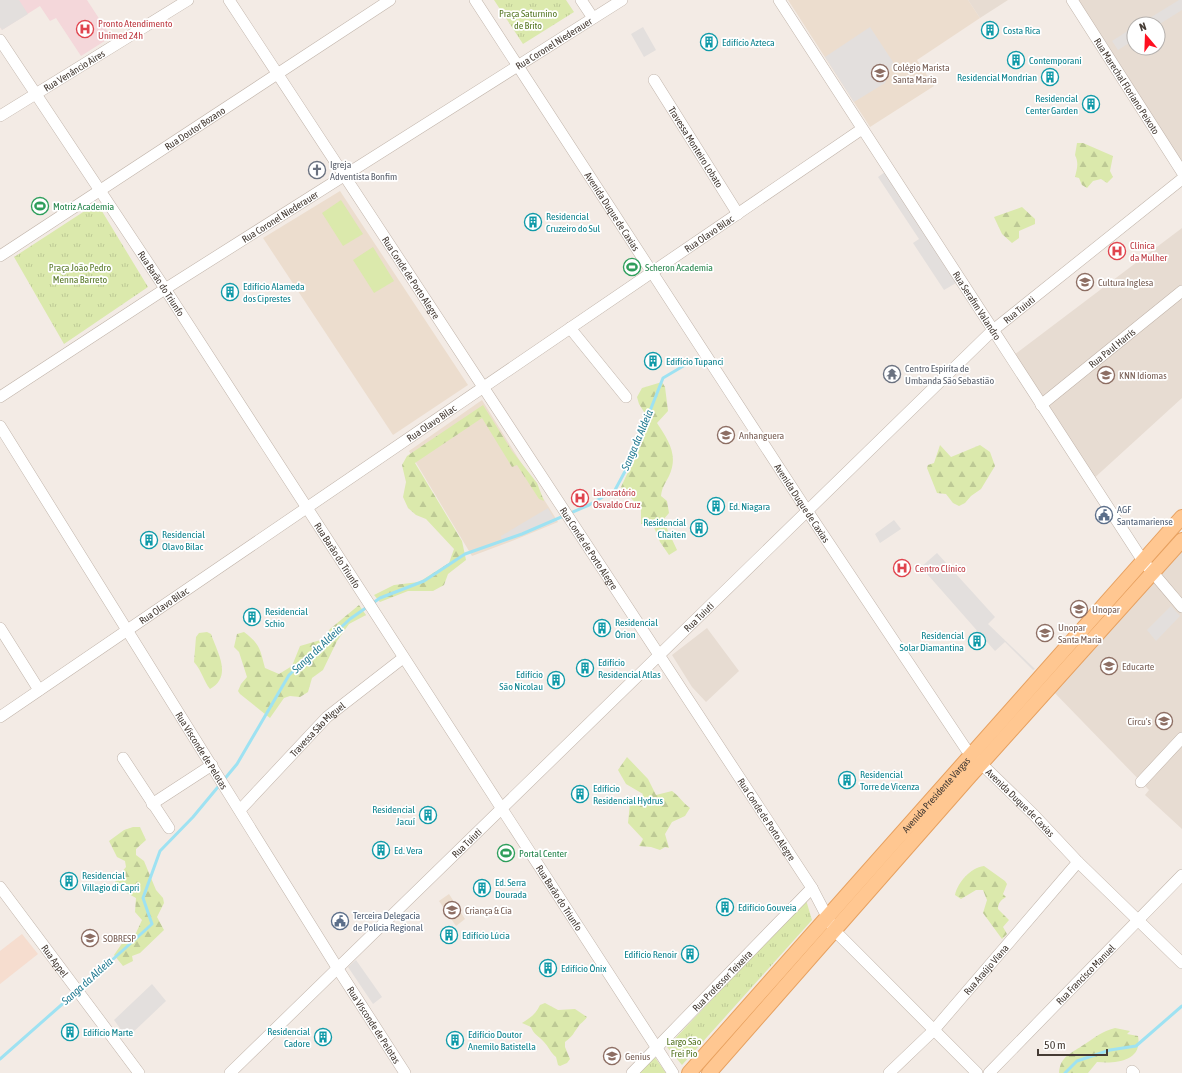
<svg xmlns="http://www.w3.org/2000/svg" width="1182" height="1073" font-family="'Asap Condensed',sans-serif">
<defs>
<pattern id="forest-firs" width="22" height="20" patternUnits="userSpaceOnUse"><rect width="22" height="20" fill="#dbe9ac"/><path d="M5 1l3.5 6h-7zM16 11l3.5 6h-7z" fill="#bdc995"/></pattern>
<pattern id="park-tufts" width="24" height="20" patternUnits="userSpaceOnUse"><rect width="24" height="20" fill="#dbe9ac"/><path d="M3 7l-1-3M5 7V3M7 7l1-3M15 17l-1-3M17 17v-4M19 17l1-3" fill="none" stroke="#bdc995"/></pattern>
</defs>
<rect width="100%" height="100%" fill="#f3ebe5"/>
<path fill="#e7dcd2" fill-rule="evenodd" d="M968,0H1008L980,18Z
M1072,0H1182V172ZM1134,24H1158V48H1134Z
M1182,228V398L1091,481L1010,358Z
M1182,540V829L1145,795L1149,790L1049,687Z
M707,628L739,671L706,702L692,687L672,655Z"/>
<path fill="#f6ddcf" d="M22,934L38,954L0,984V951Z"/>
<path fill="#ecddce" d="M788,0H968L980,18L917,60L934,86L870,127Z
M340,191L468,385L393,435L263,238Z
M482,400L558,522L512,541L472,556L409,451Z
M449,894L465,919L456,926L439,901Z"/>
<path fill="#f4d7da" d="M0,0H87L111,37L81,56L56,18L50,21L40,6L2,30L0,27Z"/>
<path fill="#dbe9ac" d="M341,200L363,234L343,246L322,213Z
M373,247L394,281L374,293L353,260Z"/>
<path fill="url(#forest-firs)" d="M1077,143H1083L1113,156L1110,171L1113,177L1107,183L1101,179L1093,181L1087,188L1082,185L1079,178L1075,177C1077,169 1079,163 1075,155Z
M1022,207L1035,219V224L1019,231V238L1012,243L1002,234L994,217Z
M662,382L665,387L668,411L657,423C668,440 679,455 669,476C665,484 662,487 661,496L667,501L669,513L663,520L677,550L669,555L660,542L652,522L641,524V509L621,487L635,457V447L646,415L639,404L637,397L642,388Z
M483,405L512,451L537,483L544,501L539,499L517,465L512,467L482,418L415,463L462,541L466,560L448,574L444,585L433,591H408L380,602L374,595L394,585L419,582L449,563L454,549L426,519L416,515L408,508L403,497L406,482L402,465L407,456Z
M940,445L951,457L980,445L990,452L995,466L981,489L971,496L965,503L959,506L953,503L946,494L937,493L927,468L928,465L934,463Z
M359,605L366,615L349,624L337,641L323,670L312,678L308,692L300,697L290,696L284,698L270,718L240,694L238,691L241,684L247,677L239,652L234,647L237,634L244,632C260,644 260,649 265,668L279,674L292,666L300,646L324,639L330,629Z
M207,632L211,634C217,652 233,676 210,689C204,682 202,671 194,662L196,637L199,633Z
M627,757L648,779L656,795L672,791C679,796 683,803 690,808L685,816L672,822L665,834L669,848L665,847L660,850L651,847L639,846L643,839L628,823L630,803L639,800L643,794L626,784L618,770Z
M133,827H140L146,840L136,849V855L144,861L156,890L163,898L164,903L157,917L164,930L140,953L132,956L133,961L123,966L114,955L123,942L136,933L142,920L135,912L136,898L127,893L126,886L115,884L116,879L126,867L125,861L117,857L109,841L124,830Z
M984,866L1005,881L1007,884L1003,894L1006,897C1001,900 998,903 998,909L1009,920L1003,927L1007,934L1002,939L983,913L987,900L983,890H976L961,899L955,895C958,882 970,868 984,866Z
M545,1003L558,1010L575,1009L587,1017C584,1022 580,1023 578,1027C572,1035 574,1035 565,1042V1047L570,1059L567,1063L560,1066L558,1065L556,1057C550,1052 549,1047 544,1042C539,1036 534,1035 531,1027L522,1023C530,1018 536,1014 540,1005Z
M1115,1028L1130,1031L1127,1034L1138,1036C1143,1061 1116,1064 1097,1062L1088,1073H1059C1060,1056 1072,1053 1085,1044C1097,1036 1101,1032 1115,1028Z"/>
<path fill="url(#park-tufts)" d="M494,0H566L574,12L523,44Z
M97,203L148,287L64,344L14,257Z
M806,900L812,920L682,1065L667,1047Z
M654,1056L666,1073H638Z"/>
<path fill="#e3dfdd" d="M0,0H19L28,14L2,30L0,27Z
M1179,0H1182V10L1158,25L1140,24Z
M643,27L656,50L644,57L631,34Z
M870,27L893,62L885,83L854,102L825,57Z
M1134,27V40L1118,50L1112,41Z
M885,172L956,283L944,290L913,243L919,239L878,177Z
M548,508L556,522L502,543L501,536Z
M894,520L901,529L880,543L875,534Z
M937,553L995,617L988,624L1035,669L1033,670L1005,642L995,651L921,567Z
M1171,606L1180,616L1156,641L1147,630Z
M356,960L382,997L373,1004L348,967Z
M152,984L166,1001L127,1038L114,1020Z"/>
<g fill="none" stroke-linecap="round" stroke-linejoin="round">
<path stroke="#9ee2f2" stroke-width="3" d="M80,989L152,924L143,898L160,851L193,817L237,764L289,675L350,619L380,598L424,581L465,554L522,534L589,505L615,490L629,464L663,378L685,365
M0,1059L76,992
M1065,1073L1077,1061L1110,1050L1136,1046L1182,1006"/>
<g stroke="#c1b4aa" stroke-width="12">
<g id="minor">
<path id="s1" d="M229,0L812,888L834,930L977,1073"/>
<path id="s2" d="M475,0L802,503L966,749L1034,815L1078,862L1182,963"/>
<path d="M581,0L593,18"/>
<path id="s3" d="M779,0L1143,561L1182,607"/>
<path id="s4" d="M1072,0L1182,172"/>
<path id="s5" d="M0,40L162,284L673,1073"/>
<path id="s6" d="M654,80L738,214"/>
<path id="s7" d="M0,116L188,0"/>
<path id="s8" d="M0,256L390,0"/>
<path d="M570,328L626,397"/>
<path id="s9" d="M0,397L165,289L622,0"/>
<path id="s10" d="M1041,405L1182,291"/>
<path id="s11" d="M0,426L338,969L405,1073"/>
<path d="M0,628L39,690"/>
<path id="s12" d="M0,717L862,129"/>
<path d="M123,758L169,828"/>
<path d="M1141,782L1182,738"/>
<path d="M152,804L212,765"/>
<path id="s13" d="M240,810L327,717L403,658"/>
<path id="s14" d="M0,887L139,1073"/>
<path d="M1132,1071L1134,1073"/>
<path id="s15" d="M230,1073L992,331L1182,179"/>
<path id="s16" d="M632,1073L812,888"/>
<path id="s17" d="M889,1073L933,1031L1078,862"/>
<path id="s18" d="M989,1073L1182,875"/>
</g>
</g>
<g stroke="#e7a05f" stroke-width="16">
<g id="major">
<path id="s19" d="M689,1073L1182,517"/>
<path d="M709,1073L970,776L1182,540"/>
</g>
</g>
<use href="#minor" stroke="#fff" stroke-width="11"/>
<use href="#major" stroke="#ffc791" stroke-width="14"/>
</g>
<defs>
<g id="hospital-ring" transform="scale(0.9)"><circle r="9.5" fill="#fff" stroke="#e0444e" stroke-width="1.5"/><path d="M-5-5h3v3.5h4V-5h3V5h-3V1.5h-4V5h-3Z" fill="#e0444e"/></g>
<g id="building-ring" transform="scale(0.9)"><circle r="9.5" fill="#fff" stroke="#0f9aa8" stroke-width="1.5"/><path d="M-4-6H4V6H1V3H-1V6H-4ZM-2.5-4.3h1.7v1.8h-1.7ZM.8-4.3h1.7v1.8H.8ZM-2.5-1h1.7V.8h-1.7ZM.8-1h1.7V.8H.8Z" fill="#0f9aa8"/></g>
<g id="school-ring" transform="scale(0.9)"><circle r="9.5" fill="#fff" stroke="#8d6e63" stroke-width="1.5"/><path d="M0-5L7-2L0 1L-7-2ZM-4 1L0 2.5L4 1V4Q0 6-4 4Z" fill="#8d6e63"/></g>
<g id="church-ring" transform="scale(0.9)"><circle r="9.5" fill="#fff" stroke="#6b7280" stroke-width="1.5"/><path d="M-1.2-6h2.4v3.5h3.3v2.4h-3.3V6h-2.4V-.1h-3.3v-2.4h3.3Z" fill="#6b7280"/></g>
<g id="stadium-ring" transform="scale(0.9)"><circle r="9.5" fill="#fff" stroke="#2e9e5b" stroke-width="1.5"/><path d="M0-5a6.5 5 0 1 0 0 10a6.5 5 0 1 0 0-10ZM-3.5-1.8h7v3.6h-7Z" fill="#2e9e5b"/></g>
<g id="temple-ring" transform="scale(0.9)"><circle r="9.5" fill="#fff" stroke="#6b7280" stroke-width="1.5"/><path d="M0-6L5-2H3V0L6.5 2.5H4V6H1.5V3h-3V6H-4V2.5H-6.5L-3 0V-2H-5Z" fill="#6b7280"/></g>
<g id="university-ring" transform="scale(0.9)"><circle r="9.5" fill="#fff" stroke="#8d6e63" stroke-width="1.5"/><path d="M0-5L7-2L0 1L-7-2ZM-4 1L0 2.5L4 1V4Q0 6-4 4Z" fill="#8d6e63"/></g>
<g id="civic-ring" transform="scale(0.9)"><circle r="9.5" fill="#fff" stroke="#5c6f8a" stroke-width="1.5"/><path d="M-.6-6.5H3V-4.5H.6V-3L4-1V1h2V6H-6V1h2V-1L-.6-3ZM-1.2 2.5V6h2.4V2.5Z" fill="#5c6f8a"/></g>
</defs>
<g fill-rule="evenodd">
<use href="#hospital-ring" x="85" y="29"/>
<use href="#building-ring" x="990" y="30"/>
<use href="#building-ring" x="709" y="42"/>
<use href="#building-ring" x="1016" y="60"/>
<use href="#school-ring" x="880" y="73"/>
<use href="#building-ring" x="1050" y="77"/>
<use href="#building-ring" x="1091" y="104"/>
<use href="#church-ring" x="317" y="170"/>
<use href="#stadium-ring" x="40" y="206"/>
<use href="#building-ring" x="533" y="222"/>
<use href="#hospital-ring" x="1117" y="251"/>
<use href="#stadium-ring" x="632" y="267"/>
<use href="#school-ring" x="1085" y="282"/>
<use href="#building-ring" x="230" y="292"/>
<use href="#building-ring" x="653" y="361"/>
<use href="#temple-ring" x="892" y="374"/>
<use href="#school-ring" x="1106" y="375"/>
<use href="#university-ring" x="726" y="435"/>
<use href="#hospital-ring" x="580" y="498"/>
<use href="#building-ring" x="716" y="506"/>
<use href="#civic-ring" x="1104" y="515"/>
<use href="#building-ring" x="699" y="528"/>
<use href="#building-ring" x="149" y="540"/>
<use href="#hospital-ring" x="902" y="568"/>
<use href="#university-ring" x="1079" y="609"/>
<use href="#building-ring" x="252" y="617"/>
<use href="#building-ring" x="602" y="628"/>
<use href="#university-ring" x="1045" y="633"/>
<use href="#building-ring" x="977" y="641"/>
<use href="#school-ring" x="1109" y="666"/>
<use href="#building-ring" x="585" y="668"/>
<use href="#building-ring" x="556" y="680"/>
<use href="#school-ring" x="1164" y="721"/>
<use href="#building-ring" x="847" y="780"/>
<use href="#building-ring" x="580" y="794"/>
<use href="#building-ring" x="428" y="815"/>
<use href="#building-ring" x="381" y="850"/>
<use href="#stadium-ring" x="506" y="853"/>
<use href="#building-ring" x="69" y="881"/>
<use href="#building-ring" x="482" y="888"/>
<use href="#building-ring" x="725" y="907"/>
<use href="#school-ring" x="452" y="910"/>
<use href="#civic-ring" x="340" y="921"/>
<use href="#building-ring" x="449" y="935"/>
<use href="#university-ring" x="90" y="938"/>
<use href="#building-ring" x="690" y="954"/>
<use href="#building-ring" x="548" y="968"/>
<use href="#building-ring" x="70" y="1032"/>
<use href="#building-ring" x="323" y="1037"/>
<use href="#building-ring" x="455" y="1040"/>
<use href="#school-ring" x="612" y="1056"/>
</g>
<g text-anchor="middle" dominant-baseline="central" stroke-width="3.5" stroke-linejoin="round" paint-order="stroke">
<g font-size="10" fill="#577826" stroke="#fff">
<text x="528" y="13">Praça Saturnino<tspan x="528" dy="12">de Brito</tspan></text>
<text x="80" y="267">Praça João Pedro<tspan x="80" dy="12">Menna Barreto</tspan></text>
<text x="684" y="1041">Largo São<tspan x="684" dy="12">Frei Pio</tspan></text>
</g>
<g font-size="10" fill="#be3a42" stroke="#fff" text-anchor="start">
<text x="98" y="23">Pronto Atendimento<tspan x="98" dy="12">Unimed 24h</tspan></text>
<text x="1130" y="245">Clínica<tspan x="1130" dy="12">da Mulher</tspan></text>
<text x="593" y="492">Laboratório<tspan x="593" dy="12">Osvaldo Cruz</tspan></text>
<text x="915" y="568">Centro Clínico</text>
</g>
<g font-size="10" fill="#0d838f" stroke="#fff" text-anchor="start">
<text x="1003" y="30">Costa Rica</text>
<text x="722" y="42">Edifício Azteca</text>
<text x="1029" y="60">Contemporani</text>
<text x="1037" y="77" text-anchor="end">Residencial Mondrian</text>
<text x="1078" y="98" text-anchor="end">Residencial<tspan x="1078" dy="12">Center Garden</tspan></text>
<text x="546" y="216">Residencial<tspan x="546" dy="12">Cruzeiro do Sul</tspan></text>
<text x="243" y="286">Edifício Alameda<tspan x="243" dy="12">dos Ciprestes</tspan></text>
<text x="666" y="361">Edifício Tupanci</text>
<text x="729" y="506">Ed. Niagara</text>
<text x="686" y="522" text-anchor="end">Residencial<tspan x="686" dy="12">Chaiten</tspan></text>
<text x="162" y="534">Residencial<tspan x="162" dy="12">Olavo Bilac</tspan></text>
<text x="265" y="611">Residencial<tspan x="265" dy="12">Schio</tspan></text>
<text x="615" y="622">Residencial<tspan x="615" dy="12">Órion</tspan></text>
<text x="964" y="635" text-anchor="end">Residencial<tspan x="964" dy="12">Solar Diamantina</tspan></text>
<text x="598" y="662">Edifício<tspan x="598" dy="12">Residencial Atlas</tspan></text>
<text x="543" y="674" text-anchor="end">Edifício<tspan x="543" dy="12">São Nicolau</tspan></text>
<text x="860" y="774">Residencial<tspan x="860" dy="12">Torre de Vicenza</tspan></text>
<text x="593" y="788">Edifício<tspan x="593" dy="12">Residencial Hydrus</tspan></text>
<text x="415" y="809" text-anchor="end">Residencial<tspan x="415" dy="12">Jacuí</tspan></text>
<text x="394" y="850">Ed. Vera</text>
<text x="82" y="875">Residencial<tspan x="82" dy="12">Villagio di Capri</tspan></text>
<text x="495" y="882">Ed. Serra<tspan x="495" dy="12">Dourada</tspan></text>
<text x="738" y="907">Edifício Gouveia</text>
<text x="462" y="935">Edifício Lúcia</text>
<text x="677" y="954" text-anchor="end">Edifício Renoir</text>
<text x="561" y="968">Edifício Ônix</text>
<text x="310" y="1031" text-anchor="end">Residencial<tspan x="310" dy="12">Cadore</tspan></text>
<text x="83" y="1032">Edifício Marte</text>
<text x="468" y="1034">Edifício Doutor<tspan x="468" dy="12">Anemilo Batistella</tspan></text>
</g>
<g font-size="10" fill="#453b34" stroke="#fff">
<text stroke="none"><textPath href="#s9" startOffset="657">Rua Coronel Niederauer</textPath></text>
<text stroke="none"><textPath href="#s7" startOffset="87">Rua Venâncio Aires</textPath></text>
<text stroke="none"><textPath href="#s4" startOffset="102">Rua Marechal Floriano Peixoto</textPath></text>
<text stroke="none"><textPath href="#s8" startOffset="233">Rua Doutor Bozano</textPath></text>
<text stroke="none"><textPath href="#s6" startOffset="79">Travessa Monteiro Lobato</textPath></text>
<text stroke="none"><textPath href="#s2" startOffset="252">Avenida Duque de Caxias</textPath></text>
<text stroke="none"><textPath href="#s9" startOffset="333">Rua Coronel Niederauer</textPath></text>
<text stroke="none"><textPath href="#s12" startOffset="858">Rua Olavo Bilac</textPath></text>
<text stroke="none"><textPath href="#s1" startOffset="332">Rua Conde de Porto Alegre</textPath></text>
<text stroke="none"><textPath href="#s5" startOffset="292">Rua Barão do Triunfo</textPath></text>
<text stroke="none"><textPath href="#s3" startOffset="364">Rua Serafim Valandro</textPath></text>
<text stroke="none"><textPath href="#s15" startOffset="1098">Rua Tuiuti</textPath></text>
<text stroke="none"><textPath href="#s10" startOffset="91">Rua Paul Harris</textPath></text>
<text stroke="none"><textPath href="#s12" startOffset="522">Rua Olavo Bilac</textPath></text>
<text stroke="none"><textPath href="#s2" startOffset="600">Avenida Duque de Caxias</textPath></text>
<text stroke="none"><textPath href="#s1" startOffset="656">Rua Conde de Porto Alegre</textPath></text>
<text stroke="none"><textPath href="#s5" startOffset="616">Rua Barão do Triunfo</textPath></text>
<text stroke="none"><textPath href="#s12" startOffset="198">Rua Olavo Bilac</textPath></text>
<text stroke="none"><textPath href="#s15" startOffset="654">Rua Tuiuti</textPath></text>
<text stroke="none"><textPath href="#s13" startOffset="112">Travessa São Miguel</textPath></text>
<text stroke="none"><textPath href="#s11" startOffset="382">Rua Visconde de Pelotas</textPath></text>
<text stroke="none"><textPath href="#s19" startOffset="372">Avenida Presidente Vargas</textPath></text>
<text stroke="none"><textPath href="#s2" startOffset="972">Avenida Duque de Caxias</textPath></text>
<text stroke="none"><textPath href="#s1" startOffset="980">Rua Conde de Porto Alegre</textPath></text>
<text stroke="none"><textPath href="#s15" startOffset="330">Rua Tuiuti</textPath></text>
<text stroke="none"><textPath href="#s5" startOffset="1024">Rua Barão do Triunfo</textPath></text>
<text stroke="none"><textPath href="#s14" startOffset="92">Rua Appel</textPath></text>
<text stroke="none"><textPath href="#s17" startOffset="142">Rua Araújo Viana</textPath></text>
<text stroke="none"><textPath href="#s18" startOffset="138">Rua Francisco Manuel</textPath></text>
<text stroke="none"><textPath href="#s16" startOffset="129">Rua Professor Teixeira</textPath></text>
<text stroke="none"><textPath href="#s11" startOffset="706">Rua Visconde de Pelotas</textPath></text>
</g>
<g font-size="10" fill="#785e54" stroke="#fff" text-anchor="start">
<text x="893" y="67">Colégio Marista<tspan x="893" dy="12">Santa Maria</tspan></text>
<text x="1098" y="282">Cultura Inglesa</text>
<text x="1119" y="375">KNN Idiomas</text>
<text x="739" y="435">Anhanguera</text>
<text x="1092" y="609">Unopar</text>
<text x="1058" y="627">Unopar<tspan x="1058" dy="12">Santa Maria</tspan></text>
<text x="1122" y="666">Educarte</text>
<text x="1151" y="721" text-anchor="end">Circu's</text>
<text x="465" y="910">Criança &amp; Cia</text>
<text x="103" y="938">SOBRESP</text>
<text x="625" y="1056">Genius</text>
</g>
<g font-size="10" fill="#5b616d" stroke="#fff" text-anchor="start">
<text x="330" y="164">Igreja<tspan x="330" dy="12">Adventista Bonfim</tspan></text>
<text x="905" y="368">Centro Espiríta de<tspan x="905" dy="12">Umbanda São Sebastião</tspan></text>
</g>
<g font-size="10" fill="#27864d" stroke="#fff" text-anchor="start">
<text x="53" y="206">Motriz Academia</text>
<text x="645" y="267">Scheron Academia</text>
<text x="519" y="853">Portal Center</text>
</g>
<g font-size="10" fill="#4e5e75" stroke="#fff" text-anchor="start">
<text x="1117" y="509">AGF<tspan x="1117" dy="12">Santamariense</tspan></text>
<text x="353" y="915">Terceira Delegacia<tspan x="353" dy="12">de Polícia Regional</tspan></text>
</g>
<g font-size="11" font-style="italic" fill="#267d93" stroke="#fff">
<text transform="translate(637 440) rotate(-67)">Sanga da Aldeia</text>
<text transform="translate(317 649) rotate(-43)">Sanga da Aldeia</text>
<text transform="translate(87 981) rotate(-42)">Sanga da Aldeia</text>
</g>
</g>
<g transform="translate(1146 36) rotate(341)"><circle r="19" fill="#ffffff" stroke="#b5b1ae"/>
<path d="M0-3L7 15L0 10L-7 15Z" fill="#ff0f20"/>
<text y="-6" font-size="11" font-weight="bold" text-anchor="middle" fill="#453b34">N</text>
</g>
<path d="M1038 1049v6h69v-6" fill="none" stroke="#453b34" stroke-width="2"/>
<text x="1044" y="1049" font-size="12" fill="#453b34" stroke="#ffffff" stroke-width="3" paint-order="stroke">50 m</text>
</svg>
